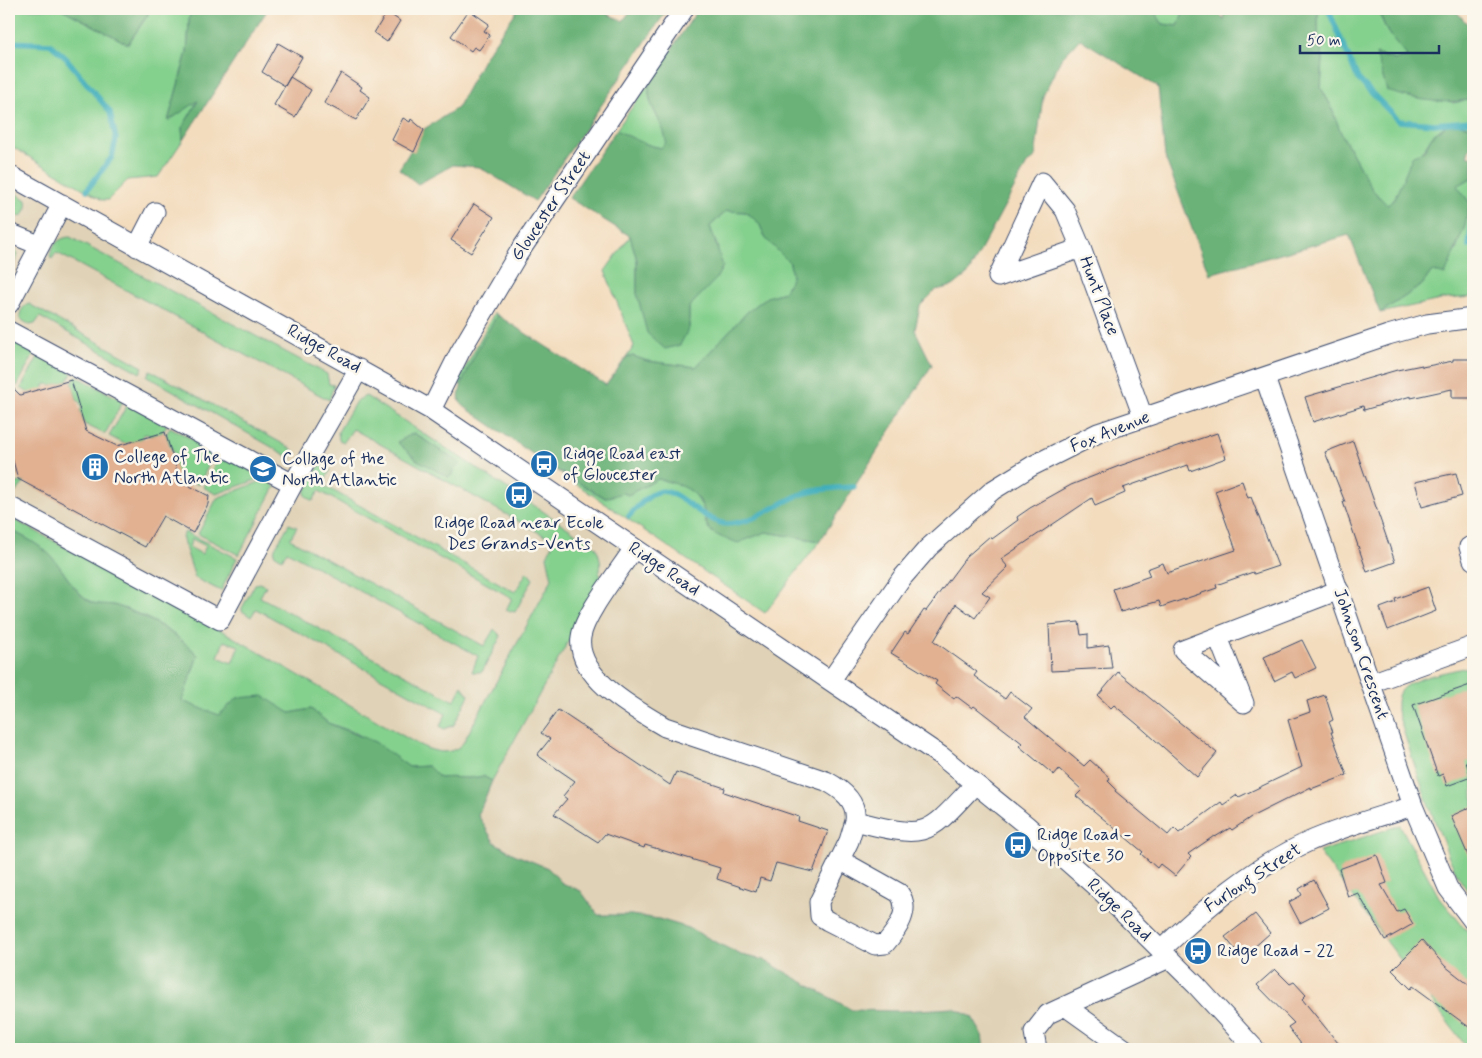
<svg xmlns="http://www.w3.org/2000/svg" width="1482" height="1058" font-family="Mynerve,sans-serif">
<rect width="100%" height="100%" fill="#fbf7ec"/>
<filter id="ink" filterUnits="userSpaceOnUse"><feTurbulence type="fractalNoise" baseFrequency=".02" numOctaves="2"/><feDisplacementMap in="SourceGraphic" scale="10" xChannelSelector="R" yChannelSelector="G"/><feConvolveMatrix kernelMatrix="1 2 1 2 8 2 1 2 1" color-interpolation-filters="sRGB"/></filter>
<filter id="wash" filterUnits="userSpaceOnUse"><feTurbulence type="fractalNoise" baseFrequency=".0096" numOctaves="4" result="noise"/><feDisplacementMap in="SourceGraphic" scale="20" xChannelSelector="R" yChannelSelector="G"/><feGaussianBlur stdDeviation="1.12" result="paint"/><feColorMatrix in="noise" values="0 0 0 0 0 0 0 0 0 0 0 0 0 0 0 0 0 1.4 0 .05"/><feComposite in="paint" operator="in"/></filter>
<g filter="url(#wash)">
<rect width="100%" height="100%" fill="#f3dcbd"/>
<path fill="#e0d2b6" d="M9,175L388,385L1026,825L1255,1049H984L982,1034L901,1011L852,1010L764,960L741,955L689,928L659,919L631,915H598L581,891L562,883L548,868L514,854L494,842L478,815L492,781L290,713L33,541L9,529Z"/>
<path fill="#84d08d" stroke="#508076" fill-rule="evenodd" d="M9,9H62L128,44L148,15L149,9H190L187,52L168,121L199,99L182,128L183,140L158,177L128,180L108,200H102L9,145Z
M1152,9H1182L1183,12L1178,26L1163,24Z
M1318,9H1380L1379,14L1388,33L1409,57L1395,60L1377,55L1453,103L1473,99V128L1451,121L1432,136L1400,187L1394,200L1387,206L1372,189L1341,133L1330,104L1321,88L1323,59L1318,36Z
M650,82C644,104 663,120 667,142L661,148L637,142L616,130Z
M1473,177V297L1445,299L1380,313L1422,285L1432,271L1456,251L1470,203L1457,186Z
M9,188L26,200L27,208L23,215L12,218L9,217Z
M727,211L746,212L759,223L766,239L790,263L792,277L784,292L767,297L746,313L696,367L647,361L633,356L626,358L634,346L605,271L630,236L637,260V294L689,328V307L701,293L718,248L710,226Z
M70,237L327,374L329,384L334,385L329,400L61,255L56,253L52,259L50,258C50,247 59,237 70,237Z
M9,245L14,248L18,255L9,273Z
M29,304L143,367L140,373L40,317L35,324L30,325L20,319C19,312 23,306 29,304Z
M494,313L497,315L461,385L457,383Z
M9,339L35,352L17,386L9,381Z
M39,355L72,373L68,381L52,386L48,384L44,385V389L29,393L21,388Z
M150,370L292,449L294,453L291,458L147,376Z
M76,376L123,401L105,434L84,424L80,410L82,408L80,402L77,400L72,384Z
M366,396L510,490L507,495L520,504L523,498L596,547C600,557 602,564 599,574L602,578L573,625L570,638L492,781L483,776C468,780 455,776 440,778L428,766L409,767L356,733L328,723L311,709L290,713L278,707L237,698L219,716L182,701L198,655C176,633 147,615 117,606C109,603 98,606 91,602C72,590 65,571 50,556C39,544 24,537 9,529V517L226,633L412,741C428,750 449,759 463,743L552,579L547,556L554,541L353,429L344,442L339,440L338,432L356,401ZM414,433L460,464L452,470ZM224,641L239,646L232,663L218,657Z
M128,404L167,425L162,433L150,436L147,434L143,435L142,439L125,444L109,436Z
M170,427L215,452L199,485L177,474L173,459L175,457L166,435Z
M9,454L11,455L17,475L13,477V480L17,483L25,482L16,492L9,489Z
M220,454L261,476L259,479L216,494L203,487Z
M323,465L330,470L323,485L515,592L527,572L533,579L515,612L506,610L512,598L319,491L313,501L306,496L305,492L319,466Z
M550,466L605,498L658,479L683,485L695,494L704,510L705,522L713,533L721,535L750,537L766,532L820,541L765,613Z
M267,479L275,487L239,555L198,534L217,498Z
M289,524L297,527L290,539L484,646L494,629L501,636L482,672H472L478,656L287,551L282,559L274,554L275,548Z
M185,532L237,558L221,591L195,578L182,537ZM192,539L206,546L202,554L189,547Z
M259,583L266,586L260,597L454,701L462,686L469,695L454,725L444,729L440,726L446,714L256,609L251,617L242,611V608L255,584Z
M1472,666L1473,669V897C1456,879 1449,857 1440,834C1423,793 1410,752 1397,711C1397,703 1396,694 1403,688C1417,676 1453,671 1472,666Z
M1400,825L1439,897L1473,938V1049H1468L1319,852Z"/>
<path fill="#6bb278" stroke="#43706b" d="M62,9H149L148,14L128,44Z
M190,9H268L183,140L182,128L198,101L168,121L187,52Z
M518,9H603L605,13L623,21L632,9H668L535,201L479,167L453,165L418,184L399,169L424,129L457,108L485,56Z
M698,9H1152L1163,24L1178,26L1183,13L1182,9H1217L1224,21L1225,9H1318V36L1323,59L1321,88L1330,104L1341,133L1372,189L1387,205L1394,200L1413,155L1424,151L1432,136L1451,121L1473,128V142L1467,155L1473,157V177L1457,186L1470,203L1465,226L1445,275L1432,271L1422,285L1380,313L1349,235L1209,274L1165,157L1158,87L1080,39L1061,59L1043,96L1035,158L1027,164L968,274L953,286L936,290L920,306L915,330L932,365L820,541L766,532L738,543C731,540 718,537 712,532C705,526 706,518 704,511C698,488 678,484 658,479L628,495L623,493L605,498L550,466L469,410C466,408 462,405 460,402C453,388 489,330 497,315L606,385L626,358L633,356L647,361L696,367L746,313L767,297L784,292L792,277L790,263L766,239L759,223L746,212L727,211L710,226L723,266L716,279L689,307V328L680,345L665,349L647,333L637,294V260L630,236L569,198L616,130C632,137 644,145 661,148L666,142C664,120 644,105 650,82Z
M1380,9H1454L1473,30V99C1443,105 1416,100 1387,91L1376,54L1395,60L1408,57L1388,33L1379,13Z
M414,433L461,464L453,470L452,475L448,477L417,460L397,442Z
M9,529C24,537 39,544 51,556C65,571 72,591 91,602C98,606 109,603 117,606C147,616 176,633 198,655L182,701L219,715L237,698L263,696L290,713L311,709L328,723L375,742L409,767L428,766L440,778C455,776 468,780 483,776L492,781L478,815L494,842L514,854L548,868L562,883L581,891L598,915H631L659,919L689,928L741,955L764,960L852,1010L901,1011L953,1008L972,1017L982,1034L984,1049H9Z"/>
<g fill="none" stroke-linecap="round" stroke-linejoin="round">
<path stroke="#3eadbb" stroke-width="5.5" d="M1328,9L1358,79L1399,121L1434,124L1473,121
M9,42L50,44L66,58L110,112L116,139L112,157L87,190
M1469,245L1473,218
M629,516C665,475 668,492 706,516C712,519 720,524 727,524C753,523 774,506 797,496C814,489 835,488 854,487"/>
</g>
<g id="blocks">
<path fill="#e1b192" d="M469,10L489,24L484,31L490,35L479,50L474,47L471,51L451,36Z
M387,12L400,21L387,42L374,33Z
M278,43L302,57L285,86L262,72Z
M341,73L362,87L360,90L370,97L356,120L324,103Z
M290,77L311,90L295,117L274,105Z
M403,118L410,122L411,119L424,130L414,152L392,140Z
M474,204L494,217L471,253L451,240Z
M1453,359H1473V398H1452V389L1411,398V396L1364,410L1363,406L1313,422L1305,397L1397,370L1422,365V367L1453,361Z
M71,380L86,431L117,446L165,432L180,481L209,496L208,504L193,533L163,516L145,547L18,479L9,446V384L20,395Z
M1217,433L1226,458L1190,471L1188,465L1123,488L1125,493L1095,506L1092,498L1001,559L1008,567L982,592L990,597L975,618L956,604L934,641L977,672L974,676L1005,699L1010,692L1032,709L1025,717L1084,766L1090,760L1110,778L1108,781L1116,789L1115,791L1168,835L1174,828L1179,833L1221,802L1223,805L1237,795L1239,797L1302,767L1288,720L1310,712L1307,701L1325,695L1333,720L1329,722L1333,732H1331L1347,775L1311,789V787L1251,817L1232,830L1230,828L1215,837L1214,836L1188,854L1191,857L1175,876L1160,864L1157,868L1141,854L1143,852L1076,796L1082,790L1059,769L1054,775L1019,746L1022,743L974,706L972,708L956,696L954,699L935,684L937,681L891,653L905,632L908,634L924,610L926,611L966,557L990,536L992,539L1018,520L1017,517L1030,508L1071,485L1119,466Z
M1353,441L1395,562L1367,572L1343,502H1345L1325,452Z
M1456,473L1462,496L1422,507L1415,482Z
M1242,481L1248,498L1251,497L1278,566L1254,574L1253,572L1216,585L1217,588L1161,607L1159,601L1121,612L1113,589L1150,576L1147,569L1163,563L1167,573L1236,550L1215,491Z
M1428,587L1436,611L1388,630L1380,608L1396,602L1395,599Z
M1079,622L1081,635L1088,634V648L1109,645L1112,668L1051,671L1049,625Z
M1302,640L1316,668L1295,678L1292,672L1274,681L1264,657Z
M1118,672L1217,753L1197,777L1137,724L1114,705L1111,708L1098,696Z
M1473,684V761L1466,762L1471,777L1447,786L1443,774L1438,776L1413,705Z
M558,710L670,785L676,772L725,788L724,792L799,817L798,821L828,831L813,872L776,863L770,881L760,878L756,892L717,879L720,868L645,845L644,848L605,834L598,842L554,814L567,799L563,796L575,781L537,755L550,739L541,733Z
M1473,806V867L1451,816Z
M1377,855L1387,883L1381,885L1397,912L1404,909L1413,924L1385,940L1358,893L1348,897L1339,869Z
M1314,880L1329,908L1300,923L1289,902L1302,895L1299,889Z
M1255,914L1270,933L1242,958L1225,937Z
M1422,940L1445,966L1473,988V1030L1413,986L1411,989L1392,970Z
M1275,969L1290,984L1294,982L1306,995L1302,999L1343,1049H1305L1288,1027L1294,1023L1257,985Z"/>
</g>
</g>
<g filter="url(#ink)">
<use href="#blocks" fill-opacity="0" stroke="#3b496c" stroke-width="1"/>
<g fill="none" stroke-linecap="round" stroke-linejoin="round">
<g stroke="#3b496c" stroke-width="21">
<path id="minor" d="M9,175L431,410L941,756L1026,825L1102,892L1196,985L1255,1049
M9,233L39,245
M137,247L155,212
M1081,248L998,277L1042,182L1065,210L1081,248L1143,417
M9,304L62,204
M9,331L293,484
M1265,378L1413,806L1448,888L1473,921
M431,410L460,352L518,254L684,9
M9,506L220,620L293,484L359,369
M634,548C621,569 584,614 581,637C575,677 636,710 665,727L826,781C841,789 858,801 855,821C928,839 925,838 975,784
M1473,551L1469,547L1473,560
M1218,637L1244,703L1183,650L1339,590
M831,680L902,578L928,548L993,490L1032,466L1098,433L1388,335L1427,324L1473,318
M1371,683L1473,646
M840,860L899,893C912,910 897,930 885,944L875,945L828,921L820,916L819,902L849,841L855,821
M1161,950C1205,908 1253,867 1308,842C1342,827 1378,817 1413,806
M1065,1006L1125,1049
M1037,1049L1034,1032L1048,1014L1169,958"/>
</g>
<use href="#minor" stroke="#fff" stroke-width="19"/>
</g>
</g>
<defs>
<g id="bus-disc" transform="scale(1.4375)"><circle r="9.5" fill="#1f6fb2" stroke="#fbf7ec"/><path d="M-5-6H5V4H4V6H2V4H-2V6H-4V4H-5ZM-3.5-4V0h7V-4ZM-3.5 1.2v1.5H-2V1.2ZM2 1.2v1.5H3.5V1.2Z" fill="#fff"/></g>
<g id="building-disc" transform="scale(1.4375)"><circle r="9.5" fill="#1f6fb2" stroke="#fbf7ec"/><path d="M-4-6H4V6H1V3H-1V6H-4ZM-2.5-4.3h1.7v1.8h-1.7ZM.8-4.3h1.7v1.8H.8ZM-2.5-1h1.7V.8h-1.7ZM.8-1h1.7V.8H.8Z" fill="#fff"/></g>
<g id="university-disc" transform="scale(1.4375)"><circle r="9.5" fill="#1f6fb2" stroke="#fbf7ec"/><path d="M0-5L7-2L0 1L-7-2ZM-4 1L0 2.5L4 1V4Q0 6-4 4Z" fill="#fff"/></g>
</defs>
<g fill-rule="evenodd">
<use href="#bus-disc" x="544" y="464"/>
<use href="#building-disc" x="95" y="467"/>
<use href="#university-disc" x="263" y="469"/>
<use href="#bus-disc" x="519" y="495"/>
<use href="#bus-disc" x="1018" y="845"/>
<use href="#bus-disc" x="1198" y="951"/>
</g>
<g text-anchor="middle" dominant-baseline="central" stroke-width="5" stroke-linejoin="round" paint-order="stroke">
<g font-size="18" fill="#1b2f5e" stroke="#fbf7ec">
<text transform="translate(551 206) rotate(-56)">Gloucester Street</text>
<text transform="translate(1099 296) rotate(69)">Hunt Place</text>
<text transform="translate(324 349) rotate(29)">Ridge Road</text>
<text transform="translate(1110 432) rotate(-22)">Fox Avenue</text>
<text transform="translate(664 569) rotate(34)">Ridge Road</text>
<text transform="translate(1361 654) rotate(71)">Johnson Crescent</text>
<text transform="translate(1253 878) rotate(-33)">Furlong Street</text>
<text transform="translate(1119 910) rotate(44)">Ridge Road</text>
</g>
<g font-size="18" fill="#1b2f5e" stroke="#fbf7ec" text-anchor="start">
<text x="563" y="454">Ridge Road east<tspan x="563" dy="21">of Gloucester</tspan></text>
<text x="114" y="457">College of The<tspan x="114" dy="21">North Atlantic</tspan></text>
<text x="282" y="459">Collage of the<tspan x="282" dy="21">North Atlantic</tspan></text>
<text x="519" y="523" text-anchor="middle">Ridge Road near Ecole<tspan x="519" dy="21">Des Grands-Vents</tspan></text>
<text x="1037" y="835">Ridge Road -<tspan x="1037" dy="21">Opposite 30</tspan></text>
<text x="1217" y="951">Ridge Road - 22</text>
</g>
</g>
<rect width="1482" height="1058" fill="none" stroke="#fbf7ec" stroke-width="30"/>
<path d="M1300 45v8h139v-8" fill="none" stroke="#1b2f5e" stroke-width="2.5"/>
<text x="1307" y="45" font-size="15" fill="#1b2f5e" stroke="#fbf7ec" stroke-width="4" paint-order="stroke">50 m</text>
</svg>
